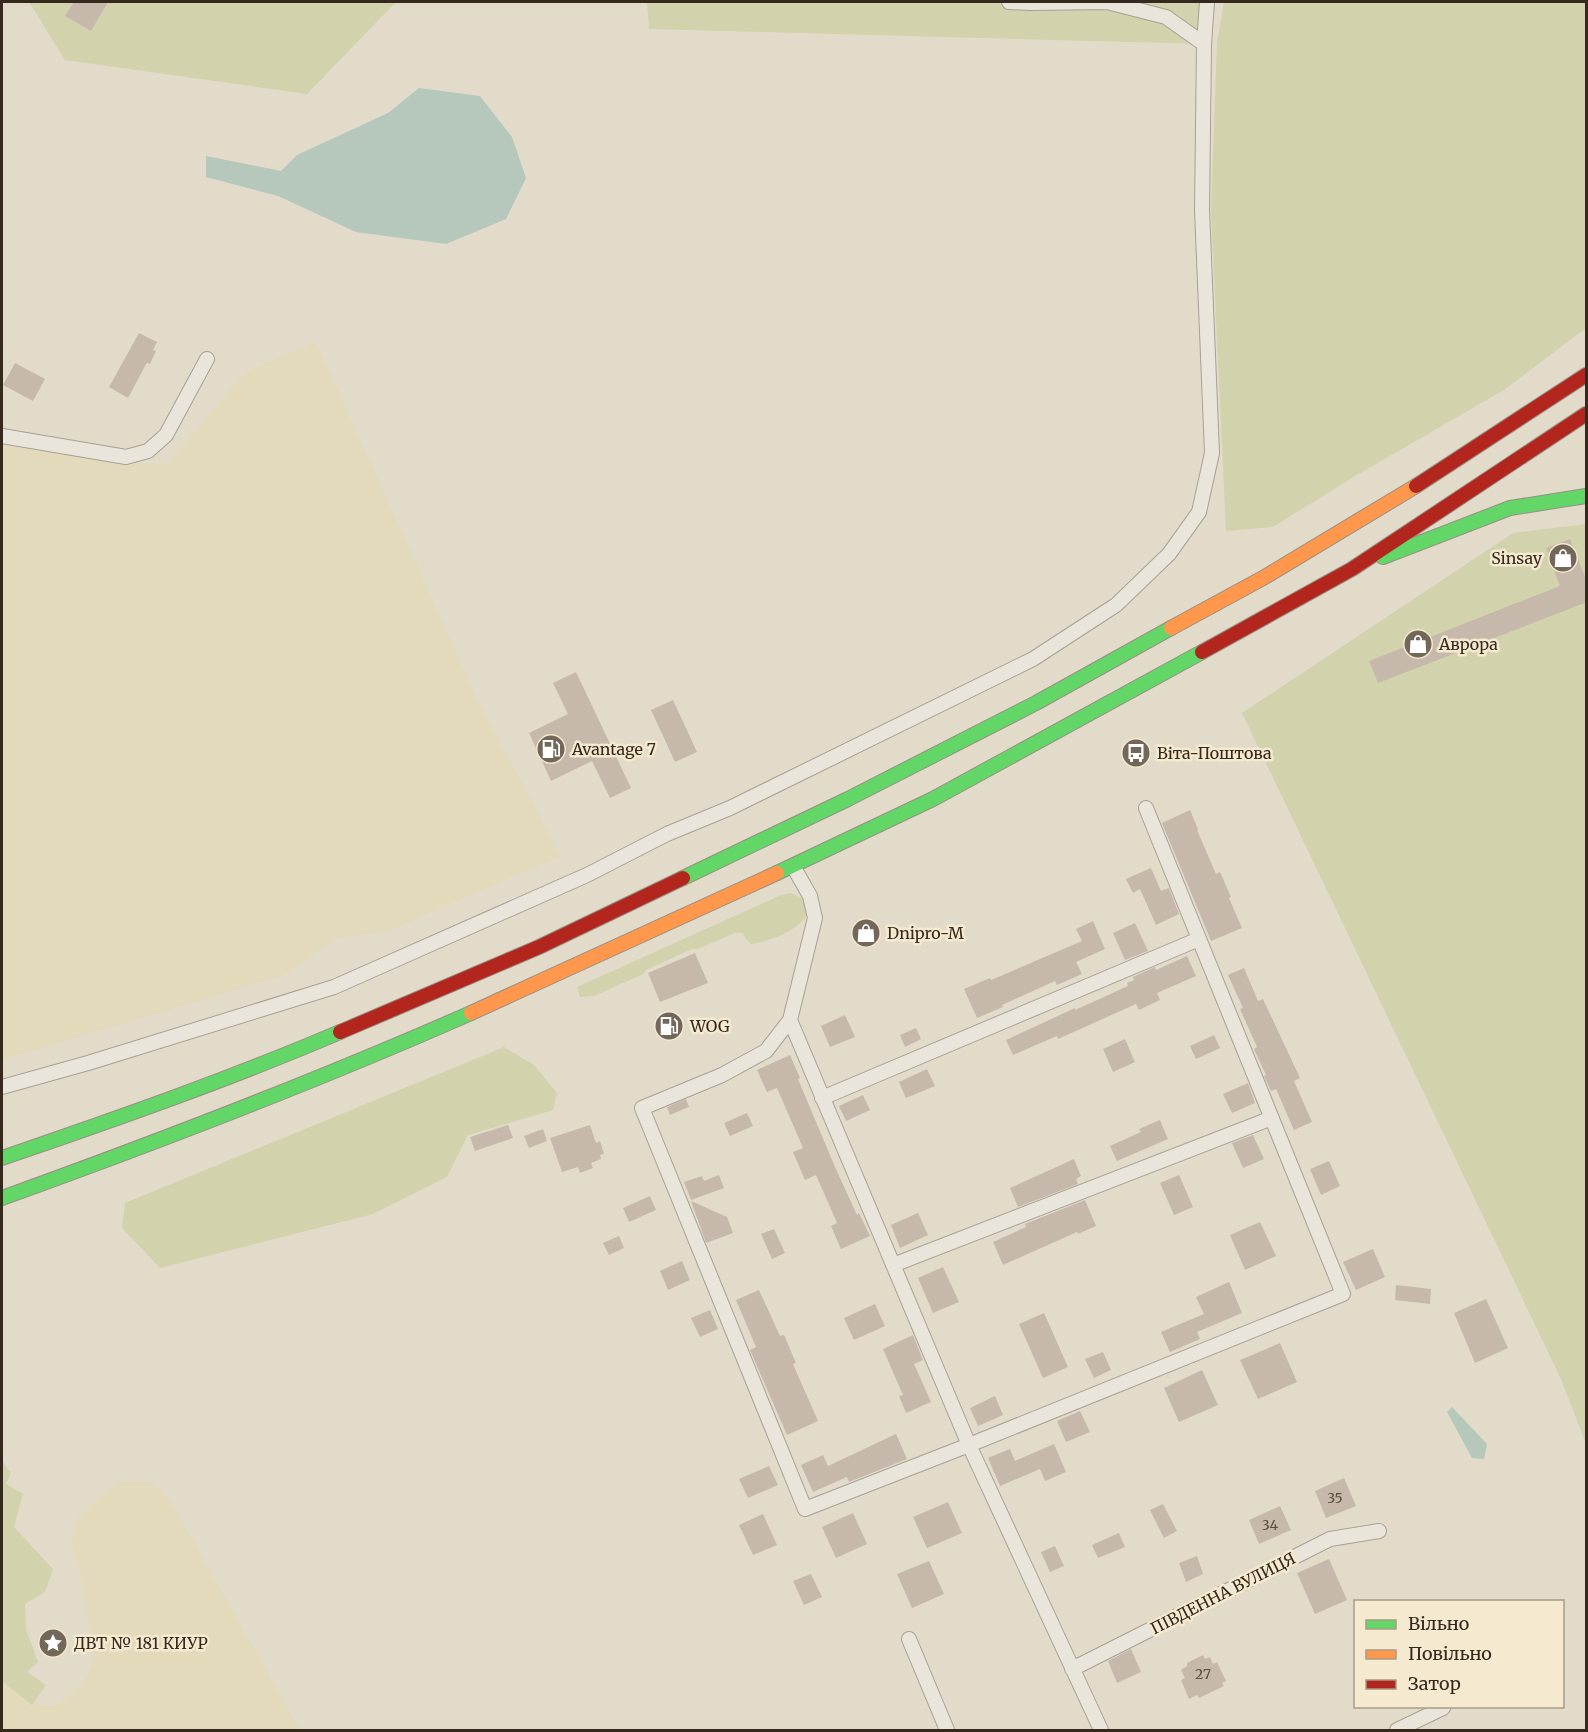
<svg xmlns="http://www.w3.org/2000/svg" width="1588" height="1732" font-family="Merriweather,serif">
<rect width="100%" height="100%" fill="#e2dbca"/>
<path fill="#e2daba" d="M316,342L479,703L561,856L388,931L338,938L285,975L2,1060V445L125,462L168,464L245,372Z
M122,1481L150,1482L169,1498L300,1730H2V1681L32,1705H58L84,1682L95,1658L79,1569L71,1542L77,1519L101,1496Z"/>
<path fill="#d2d2ac" d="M29,2H396L307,94L65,60Z
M647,2H1211L1204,44L649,29Z
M1224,2H1586V328L1504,390L1357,475L1273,527L1226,531L1211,211L1217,43Z
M1586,524V1444L1561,1379L1242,713L1513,533Z
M790,893C802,897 807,900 809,913C796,932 773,940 751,944L745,938L743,933H735L698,949H692L646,970L643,974L594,996L580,997L577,987L779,896Z
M504,1047L534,1065L557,1093L553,1110L468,1135L447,1177L373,1214L160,1268L122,1228L125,1203Z
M2,1461L11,1473L6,1484L23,1494L14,1527L53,1569L45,1592L25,1604L26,1629L38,1662L27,1672L46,1685L32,1705L2,1681Z"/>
<path fill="#b6c7bc" d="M419,88L480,96L512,137L526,178L506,219L446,244L356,232L278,196L206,177V156L281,171L297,155L388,113Z
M1452,1407L1487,1444L1484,1459L1472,1458L1447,1412Z"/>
<path fill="#c6b9ab" d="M74,2H108L91,31L65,16Z
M139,333L157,342L153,350L156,351L150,364L147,363L145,366L128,398L109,387Z
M15,363L45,379L33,401L3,385Z
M1570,539L1587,582V602L1378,683L1369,661L1560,586L1546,548Z
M576,672L631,788L610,798L592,761L551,781L529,733L568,714L553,683Z
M673,700L697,752L675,762L651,710Z
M1190,810L1198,829L1197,830L1216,874L1220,872L1231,897L1229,898L1242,928L1211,941L1162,823Z
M1151,868L1161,891L1169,888L1179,914L1156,925L1140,889L1133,893L1126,879Z
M1093,921L1105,949L1076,962L1082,974L1057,985L1055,981L1002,1005L1003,1007L977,1018L964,989L990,978L991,980L1082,941L1076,929Z
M1135,923L1148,951L1125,960L1113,933Z
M695,953L708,983L660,1002L648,973Z
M1187,956L1196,976L1157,993L1160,1000L1139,1010L1136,1004L1058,1039L1057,1036L1013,1055L1006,1040L1075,1008V1010L1128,986L1127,983L1134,980L1133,977L1155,967L1156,970Z
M1244,968L1258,1001L1263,999L1300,1078L1294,1081L1312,1122L1294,1130L1276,1089L1271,1091L1264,1076L1266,1075L1254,1049L1257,1047L1240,1009L1243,1008L1228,975Z
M676,1014L683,1029L663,1039L656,1023Z
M845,1015L855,1037L830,1047L821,1026Z
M916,1028L921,1039L905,1047L900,1035Z
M1214,1035L1220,1048L1196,1059L1190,1046Z
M1125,1039L1135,1062L1113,1072L1103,1049Z
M790,1055L800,1078L798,1079L835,1167L857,1215L859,1213L870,1236L841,1249L831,1226L837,1223L816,1175L805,1180L793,1152L803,1148L777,1088L767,1092L757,1070Z
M927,1069L935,1086L906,1098L899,1082Z
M1248,1083L1255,1103L1232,1113L1223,1094Z
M863,1095L870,1110L846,1121L839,1106Z
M686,1099L689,1107L670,1115L667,1107Z
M747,1113L753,1126L730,1136L724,1123Z
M1160,1120L1168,1139L1117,1161L1110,1146L1141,1132L1139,1129Z
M508,1125L513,1138L475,1151L470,1137Z
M590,1125L596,1143L600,1141L604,1154L600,1155L601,1159L591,1163L593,1168L580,1173L578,1167L562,1172L550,1138Z
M543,1129L547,1141L529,1148L524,1136Z
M1253,1135L1264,1159L1243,1168L1232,1143Z
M1074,1159L1081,1176L1076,1179L1078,1184L1018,1207L1010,1188Z
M1329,1161L1340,1186L1321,1195L1310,1169Z
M719,1175L724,1188L691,1200L684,1182L702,1176L704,1181Z
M1179,1175L1193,1207L1174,1215L1160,1183Z
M650,1196L656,1210L629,1222L623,1208Z
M1085,1200L1096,1226L1078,1234L1077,1232L1003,1265L993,1242L1026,1227L1025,1224Z
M691,1201L727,1217L733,1233L706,1243Z
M918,1213L928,1235L900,1248L891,1225Z
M1260,1222L1276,1256L1245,1270L1230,1235Z
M774,1229L785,1253L772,1259L761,1234Z
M619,1236L624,1248L609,1255L603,1243Z
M1373,1249L1385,1277L1356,1290L1343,1262Z
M682,1261L690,1280L668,1290L660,1271Z
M943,1267L959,1302L933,1313L918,1278Z
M1229,1282L1242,1313L1197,1332L1200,1339L1170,1352L1161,1332L1204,1314L1196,1297Z
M1396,1285L1431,1289L1430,1304L1395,1300Z
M759,1290L780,1336L784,1335L796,1363L793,1364L818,1421L787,1435L750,1350L756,1347L736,1300Z
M1486,1299L1508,1348L1475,1363L1454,1313Z
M875,1304L885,1326L854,1340L844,1318Z
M710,1310L718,1329L700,1337L691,1318Z
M1044,1313L1068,1367L1043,1378L1019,1324Z
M913,1335L923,1360L914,1364L931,1402L906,1413L899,1396L903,1395L883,1349Z
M1280,1343L1297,1382L1258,1399L1240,1360Z
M1103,1352L1111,1370L1094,1378L1085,1359Z
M1202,1370L1218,1405L1179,1422L1164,1388Z
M995,1396L1003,1415L978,1426L970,1408Z
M1080,1411L1090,1432L1066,1442L1057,1421Z
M896,1434L907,1459L849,1482L847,1477L813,1492L801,1465L823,1455L828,1466Z
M1054,1444L1066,1472L1045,1481L1040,1469L1000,1486L988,1458L1010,1449L1015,1461Z
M769,1466L778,1485L748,1498L739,1479Z
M1344,1478L1356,1506L1326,1518L1315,1491Z
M948,1502L962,1533L927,1548L913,1517Z
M1163,1504L1177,1531L1164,1538L1150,1510Z
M1280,1506L1291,1530L1259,1544L1249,1520Z
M853,1513L867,1544L836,1558L822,1527Z
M763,1514L777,1545L753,1555L739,1525Z
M1119,1533L1125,1547L1098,1558L1092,1545Z
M1055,1546L1064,1566L1050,1572L1041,1552Z
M1197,1556L1203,1574L1186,1582L1179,1563Z
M1329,1559L1347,1600L1315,1614L1297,1573Z
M929,1561L944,1594L912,1608L897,1574Z
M811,1574L822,1597L804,1605L793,1581Z
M1131,1649L1141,1672L1117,1683L1108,1661Z
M1203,1655L1205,1659L1210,1657L1213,1664L1217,1662L1226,1681L1222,1683L1224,1686L1199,1698L1197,1695L1189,1699L1181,1680L1185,1678L1181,1670L1187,1666V1663Z"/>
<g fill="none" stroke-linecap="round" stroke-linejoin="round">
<g stroke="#a7a094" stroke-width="16">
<path id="street" d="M1009,2L1030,3L1107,2L1166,17L1204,44
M2,436L126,457L148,451L166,435L207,359
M793,866L810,896L815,918L790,1020L969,1445L1101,1730
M790,1020L766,1051L722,1075L642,1108L805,1509L969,1445L1343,1294L1146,808
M2,1087L88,1063L334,987L587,875L667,834L730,808L1033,659L1116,605L1169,554L1199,512L1212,453L1202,210L1204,44L1207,2
M822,1098L1199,939
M893,1265L1272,1118
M909,1639L947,1730
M1072,1669L1330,1539L1379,1531
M1397,1730L1443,1708"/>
</g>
<g stroke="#978f83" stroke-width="16">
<path id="fast" d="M1383,557L1510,508L1586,496
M777,873L933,799L1202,652
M683,878L848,799L1036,703L1171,628
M2,1158C116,1119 230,1079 340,1032
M2,1198C160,1141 317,1081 471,1013"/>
</g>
<g stroke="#978f83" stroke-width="16">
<path id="slow" d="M1171,628L1263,578L1416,486
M471,1013L777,873"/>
</g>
<g stroke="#978f83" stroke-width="16">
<path id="jam" d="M1416,486L1586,375
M1202,652L1352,569L1586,414
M340,1032L539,947L683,878"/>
</g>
<use href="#street" stroke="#eae5db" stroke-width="14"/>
<use href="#fast" stroke="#63d668" stroke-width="14"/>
<use href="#slow" stroke="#ff974d" stroke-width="14"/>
<use href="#jam" stroke="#b3261e" stroke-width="14"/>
</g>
<defs>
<g id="shop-disc" transform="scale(1.5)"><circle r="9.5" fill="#726759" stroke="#f5e9cf"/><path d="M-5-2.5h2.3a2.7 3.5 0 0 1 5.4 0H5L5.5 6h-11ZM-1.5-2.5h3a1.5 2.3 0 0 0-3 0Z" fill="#fff"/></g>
<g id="fuel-disc" transform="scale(1.5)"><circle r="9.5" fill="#726759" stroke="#f5e9cf"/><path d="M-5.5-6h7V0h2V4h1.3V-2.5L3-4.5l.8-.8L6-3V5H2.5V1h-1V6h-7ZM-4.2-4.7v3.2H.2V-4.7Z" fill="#fff"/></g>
<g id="bus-disc" transform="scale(1.5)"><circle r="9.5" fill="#726759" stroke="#f5e9cf"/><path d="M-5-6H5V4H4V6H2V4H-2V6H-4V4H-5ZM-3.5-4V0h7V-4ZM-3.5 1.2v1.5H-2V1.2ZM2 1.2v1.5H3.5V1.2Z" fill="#fff"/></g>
<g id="sight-disc" transform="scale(1.5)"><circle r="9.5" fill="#726759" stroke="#f5e9cf"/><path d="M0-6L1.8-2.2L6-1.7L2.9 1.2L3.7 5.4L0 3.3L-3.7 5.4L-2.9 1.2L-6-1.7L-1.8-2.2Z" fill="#fff"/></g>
</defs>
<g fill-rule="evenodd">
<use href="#shop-disc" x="1563" y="558"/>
<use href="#shop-disc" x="1418" y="644"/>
<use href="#fuel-disc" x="551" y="749"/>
<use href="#bus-disc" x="1136" y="753"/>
<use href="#shop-disc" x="866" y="933"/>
<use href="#fuel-disc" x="669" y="1026"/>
<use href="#sight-disc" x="53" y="1643"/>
</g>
<g text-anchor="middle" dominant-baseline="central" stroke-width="5" stroke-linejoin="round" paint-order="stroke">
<g font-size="14" fill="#594c40">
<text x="1335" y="1498">35</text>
<text x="1270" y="1525">34</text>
<text x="1203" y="1674">27</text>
</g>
<g font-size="16" fill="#35281c" stroke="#f5e9cf" text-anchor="start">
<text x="1542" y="558" text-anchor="end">Sinsay</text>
<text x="1439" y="644">Аврора</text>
<text x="572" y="749">Avantage 7</text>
<text x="1157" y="753">Віта-Поштова</text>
<text x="887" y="933">Dnipro-M</text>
<text x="690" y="1026">WOG</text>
<text x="74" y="1643">ДВТ № 181 КИУР</text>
</g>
<g font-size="16" fill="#35281c" stroke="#f5e9cf">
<text transform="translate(1223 1593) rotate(-27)">ПІВДЕННА ВУЛИЦЯ</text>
</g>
</g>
<rect width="1588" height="1732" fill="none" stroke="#35281c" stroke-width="6"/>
<rect x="1354" y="1600" width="210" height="108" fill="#f5e9cf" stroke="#a89c87" stroke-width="1.5"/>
<rect x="1366" y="1620" width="30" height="9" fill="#63d668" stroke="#a89c87" stroke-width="1.5"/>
<text x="1408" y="1630" font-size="18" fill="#35281c">Вільно</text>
<rect x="1366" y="1650" width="30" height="9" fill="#ff974d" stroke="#a89c87" stroke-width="1.5"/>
<text x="1408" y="1660" font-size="18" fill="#35281c">Повільно</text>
<rect x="1366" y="1680" width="30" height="9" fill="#b3261e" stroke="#a89c87" stroke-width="1.5"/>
<text x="1408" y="1690" font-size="18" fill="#35281c">Затор</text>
</svg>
